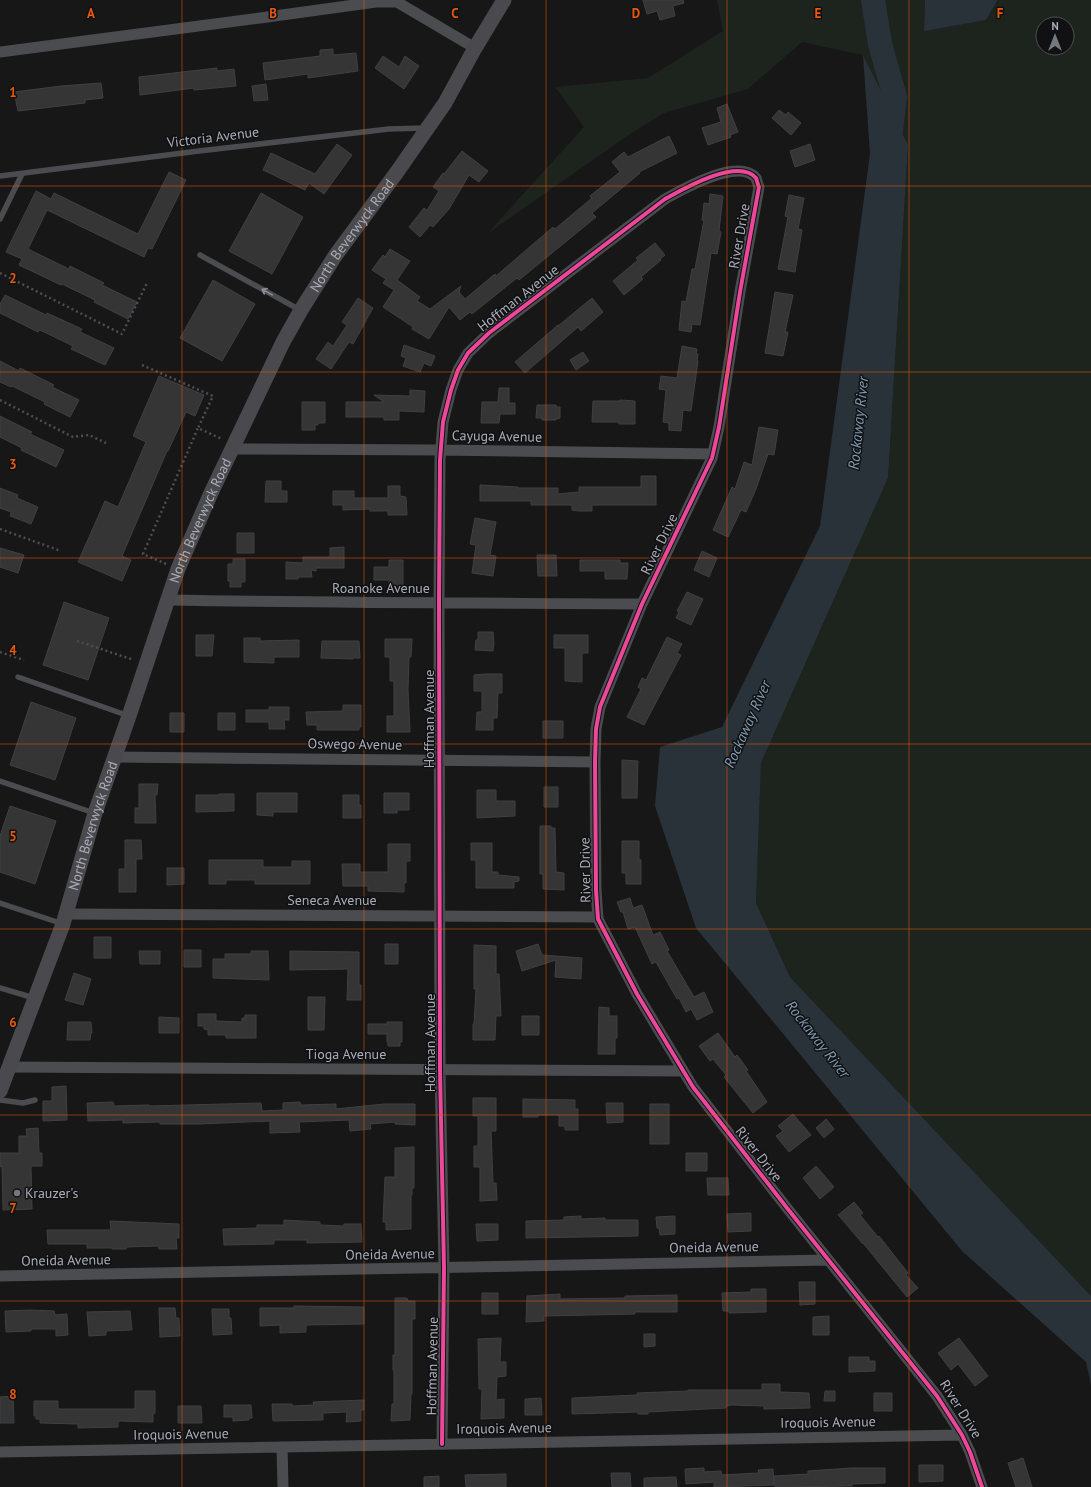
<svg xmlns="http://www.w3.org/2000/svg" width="1091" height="1487" font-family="'PT Sans',sans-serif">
<rect width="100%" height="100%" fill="#171717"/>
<path fill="#1d241e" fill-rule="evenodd" d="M717,0H925L924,30L986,20L999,0H1091V1296L790,977L756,903L761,763L888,478L908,145L863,55L802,42L748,89L664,113L630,134L487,234L584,127L555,87L648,78L723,31ZM1043,24H1067V48H1043Z"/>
<path fill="#2a3239" d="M925,0H998L986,20L924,31Z
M863,55L908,145L888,478L761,763L756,903L790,977L1091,1296V1385L1086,1362L962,1251L696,928L655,806L660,747L722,727L820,526L870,154Z"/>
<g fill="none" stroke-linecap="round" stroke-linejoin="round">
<path stroke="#2a3239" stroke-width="24" d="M873,0L880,44L895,97L889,147"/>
</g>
<path fill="#353536" stroke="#3f4043" d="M643,0H683L684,3L673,6L675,16L660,20L657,11L647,14Z
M333,49V55L356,53L358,71L308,78V74L265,80L263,63L320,56V50Z
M383,56L399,67L405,56L419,66L404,89L375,68Z
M217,68V71L234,69L236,86L194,90V88L140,95L139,77Z
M101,83L103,98L85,100V103L18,111L14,92L61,86Z
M266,84L268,100L254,101L252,86Z
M727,104L738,132L730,135L731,137L708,145L702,128L721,122L717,108Z
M779,110L786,115L788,112L801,123L791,135L772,118Z
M669,136L677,153L639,172L640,173L592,213L596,217L519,280L517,278L472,314L470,312L460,320L449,307L429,339L412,329L413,327L383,307L394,290L383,283L386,279L372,270L383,255L385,257L390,249L410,261L397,280L420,297L417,301L430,309L461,286L459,292L465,299L495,274L496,276L553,227L555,229L592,198L590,196L620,172L612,162L624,152L628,157Z
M337,144L352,155L324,194L309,183L305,190L263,170L271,153L315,174Z
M810,144L815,160L795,167L790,151Z
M462,151L488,171L479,182L469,175L449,209L433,227L430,225L420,237L409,227L424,208L427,210L439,191L433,187L443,173L444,174Z
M169,172L186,180L152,249L148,248L144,257L47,210L28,249L69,269L70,266L104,283L102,285L137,302L128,319L94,302L95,300L62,284L61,285L19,265L22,259L6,252L36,191L51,199L54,193L138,234Z
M261,193L303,217L272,274L229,251Z
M710,194L723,196L719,231L721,232L717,254L711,253L700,325L692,324L691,332L679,330L682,301L686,302L692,269H695L704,220H702L704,203L709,204Z
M789,195L804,198L798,229L802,230L795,272L778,269L788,217L785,216Z
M655,243L665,255L660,259L661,260L641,277L643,279L624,295L613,281L638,260L636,258Z
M213,280L255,304L222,361L180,338Z
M775,292L793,295L785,332H788L783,356L765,353Z
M5,295L46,315L47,313L82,329L80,332L114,348L105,365L71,349L73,346L40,330L38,332L0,313V304Z
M358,298L373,308L353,344L349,342L331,369L316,359L328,342L333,346L347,325L342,322Z
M592,298L603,312L581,331L578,327L525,373L515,362L558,325V326Z
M404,345L435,356L431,366L424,363L420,372L403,366L406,358L401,356Z
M682,346L697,349L696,354H698L697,361H698L691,411L683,410L681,431L669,430V423L663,422L666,390L659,389L661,376L677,378Z
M583,352L589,361L576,370L570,360Z
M0,361L19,371L20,368L54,385L52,387L79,400L70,417L44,404L45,402L12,386L11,387L0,382Z
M159,376L204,395L195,416L186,412L168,451H167L122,556L131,560L122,581L78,562L105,501L118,507L146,442L133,436Z
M499,388H509V403H515V414H500L499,423H481L482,402H498Z
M410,390L425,391L424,412L399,411V420H384V417H346V402H384L374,395L410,396Z
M620,400L635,401V424H619V422H592L593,401H620Z
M302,402H325V423H318V425H315V430H302Z
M537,405H556V407H560V418L556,419V420H542V418H536Z
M0,416L32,432L30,434L64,450L56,467L21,450L22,448L0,437Z
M759,427L778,430L774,455L768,454L756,489L746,512L741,510L728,537L713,530L732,487L735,489L744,462L752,465Z
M641,476H656V505H592V511H578L572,510V505H531V501H480V485L518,487V488H558V494L579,492V487H641Z
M266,481H281V491H287V502H265Z
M388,486H400V496L406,497L407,515H388V511H370V509L343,510V505H333V491H354V498H388Z
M0,488L18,495L17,498L38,507L31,524L10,516L11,512L0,508Z
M475,518L496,522L490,555L496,556L493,576L472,573L476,545L470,544Z
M237,533H254V553H237Z
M344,547V568H316V571L311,570L312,577H298V579H286V562L303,563V557H330V548Z
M0,548L24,555L18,573L0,567Z
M702,551L717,558L709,577L694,570Z
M537,555H556L557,576H538Z
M233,559H245V582H241V587H230V581H228V564H233Z
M389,560H403V585H389V580H374V567H389Z
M580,560H620V563H628L627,579H605V571H580Z
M687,592L703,599L691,625L676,618L679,612L677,611Z
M64,602L109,618L88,680L43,665Z
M478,632H493L494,644L493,651L475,650L476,640H478Z
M196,635H214L212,656H196Z
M554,635H588V653H582V682L565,681V648H554Z
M667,637L682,644L677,653L681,655L644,725L627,717L641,689L638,687L642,678L646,680Z
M244,638H260V641L299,640V657H274V663L244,662Z
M385,639H412L411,657H409L408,690L410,732H387V716H394V681H390V657H385Z
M322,641H359L360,658H353V659L321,658Z
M485,674H502V693H498L497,718H493V730H476L477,712H482V691H474V675Z
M31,702L76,718L55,780L10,765Z
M343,705H361V727H359V730H317V725H307L306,712L343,711Z
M269,707H289V720H284L285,729H269V722H246V710H269Z
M170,713H184V732H170Z
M218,713H235V730H218Z
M543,721H563V738H543Z
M622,760L638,761L637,798H622Z
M139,784H158L157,795H155L156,823H135V808H139Z
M544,787H558V807H544Z
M477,790H496V801H515V816L477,818Z
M257,793H297V812H273V816L257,815Z
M384,793H409V810H397V813H384Z
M219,794H234V811L196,812V795H219Z
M343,795H359V805H361V818H343Z
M10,806L56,821L35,884L0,872V836Z
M540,826H551V828H555L556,872L564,873V890L543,889V874H540Z
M125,840H141L142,859H136V892H119V869H125Z
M622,841H639V860H641V884H626V873H622Z
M471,843H492V872H498V875L519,877V881L514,882V888H476V860H471Z
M388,844H410V861H406V883H404V892L368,891V886H343L342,864H360V872H388Z
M209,860H263V867H292V861H310V884H255V880H226V884H209Z
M167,868H184V884L167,885Z
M630,898L633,908L642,905L653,935L660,932L669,950L667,951L694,997L704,992L713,1012L697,1020L691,1009L686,1012L679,998L677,999L656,962L652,964L635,927L628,929L623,912H621L617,902Z
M94,937H111V958H94Z
M385,944H398V964H385Z
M538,944L542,955L582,958L581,979L555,977L556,960L522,971L516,951Z
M474,945L496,946V974H499L501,1016H496L495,1040H473V1024H474L476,989H474Z
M184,950H201V967H184Z
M139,951H160V964H140Z
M251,951H268L269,980L213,978V959H225V954H251Z
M290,951L359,952V985H361V1000H347L348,969L290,970Z
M74,973L91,979L83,1005L65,1000Z
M308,997H325L324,1030H308Z
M599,1007L609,1008V1016H617V1038H615V1054H598Z
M198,1014H216V1021L242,1022V1018H245V1015H256V1038H226V1035H208V1030L204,1029V1026H198Z
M522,1016H539V1035H522Z
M159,1017L179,1018V1033H159Z
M68,1022H91L92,1033H91L90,1040H67Z
M387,1022H402V1042H400V1046H388V1042H387V1034H368V1024H387Z
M718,1033L735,1057L737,1055L748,1070L746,1071L767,1102L753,1113L724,1077L726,1075L713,1059L710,1061L699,1046Z
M66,1086L67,1120L43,1121V1101H52V1087Z
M473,1098H496V1131H491L493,1183H496L497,1200L480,1201V1167H474V1146H478V1116H473Z
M523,1099L575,1100V1109H578V1130H565V1126H559V1115H538V1117H523Z
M113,1102L114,1106L149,1105V1106L261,1103L262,1111L283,1110V1103L300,1102L301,1105L336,1104V1109L384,1104H415V1125L395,1124V1122L370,1124L371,1129L350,1131L349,1120L299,1122L300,1132L270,1133V1121L199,1124H160V1122L123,1123V1120L88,1121L87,1103Z
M606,1103H623V1122L607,1123Z
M650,1104H669V1144H650Z
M793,1114L811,1135L789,1152L776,1136L783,1131L778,1126Z
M826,1119L834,1129L824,1138L816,1128Z
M38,1128L39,1153H42V1166H31L32,1209L3,1210L2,1166L0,1167V1153H19V1136H27L26,1129Z
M414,1147V1188H412V1195H411V1229L386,1230V1222H383L385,1177H395V1148Z
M686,1153H707V1171H686Z
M816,1166L834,1187L820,1199L803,1178Z
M707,1178H728L729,1195H708Z
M854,1202L863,1213L860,1215L878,1237L879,1236L908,1273L906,1275L918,1288L907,1297L863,1243V1244L840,1217L838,1215Z
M751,1213V1231L728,1232L727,1214Z
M581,1216V1219L605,1218V1220H638V1236L526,1238V1221L564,1220V1217Z
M675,1216V1234L660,1235L659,1228H657L656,1217Z
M284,1220L320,1222V1225L344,1226V1224H361L362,1242L307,1243V1240H274V1244L224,1245L223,1229L257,1228V1225H284Z
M110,1221L179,1224V1238H176L177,1249H159L158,1246L126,1247V1249H112V1248H87V1244H48L47,1230H111Z
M476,1224H498V1240L477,1241Z
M799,1282H815V1304L800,1305Z
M751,1289H766V1312L729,1313V1311H723L722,1293L751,1292Z
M482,1293H498V1314H482Z
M560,1294V1299L625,1298V1296L677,1295V1312H635V1314L544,1316V1321L526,1322L527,1296Z
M395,1298H407L408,1301H415V1319H412V1394H411L410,1420L391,1421L392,1404H394V1370H393V1355H395Z
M294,1306L364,1307V1324L306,1325V1332L280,1333V1325L260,1326V1308H294Z
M159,1308H175L176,1318H179L180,1336L160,1337Z
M212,1309H229V1318H231L232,1334L213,1335Z
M30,1310L54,1311L55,1315L67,1314L68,1335L56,1336V1329H31V1331L6,1332L5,1311Z
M130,1311L132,1330L106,1331V1335L89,1336L87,1312Z
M829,1316V1335H813V1317Z
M644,1334H655V1346L644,1347Z
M501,1338L500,1362H506V1376L497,1377L496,1400L504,1399V1418L481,1419L482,1389H479L478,1339Z
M959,1338L988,1376L975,1386L958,1364L951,1370L938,1353Z
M849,1357H869V1361H875V1371L849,1372Z
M762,1384H780V1392L809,1393L810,1408L764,1409V1406L731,1405L726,1406V1408L648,1412V1414H638V1412L572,1414V1398L637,1395V1393L688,1391V1390H762Z
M135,1391H155V1413L153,1414V1422L118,1421V1427L78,1428V1424L40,1423V1419H36V1416H34V1401H58V1409H135Z
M825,1391H835V1401H824Z
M874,1393H892V1411H874Z
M13,1396L14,1423H0V1397Z
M541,1398L542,1415H525V1399Z
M364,1400V1410H361V1421L346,1422L347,1412L323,1413V1420L273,1421L272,1404H292V1406L314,1405L313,1402Z
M224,1405H251L252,1418H249V1420L233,1421V1417H224Z
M178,1406H201L202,1423H178Z
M1023,1458L1032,1487H1016L1008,1463Z
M919,1465H943V1481L919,1482Z
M704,1468V1472L721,1471L722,1475L759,1473L758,1470L773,1469L774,1485L714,1487V1482L686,1484L685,1469Z
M851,1468H885V1483L852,1484V1486L775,1487L774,1476L808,1474V1471Z
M611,1473H630L631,1487H612Z
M506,1474V1487H466L465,1475Z
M439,1476V1487H424V1477Z
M676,1477L677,1487H644V1478Z"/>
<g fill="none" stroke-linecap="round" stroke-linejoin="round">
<path stroke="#4d4e52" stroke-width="2.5" stroke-dasharray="2 3" stroke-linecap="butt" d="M0,273L122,334L147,283
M142,365L213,396L198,428
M0,400L73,437L89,435L106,443
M0,529L61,551
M166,564L143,554L198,428L222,439
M77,641L134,660
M0,652L24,660"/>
<path stroke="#4b4c50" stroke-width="5.5" d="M0,176L199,151L389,129L424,128
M0,219L22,174
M200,255L300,310
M18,677L129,716
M0,781L94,813
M0,903L63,924
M0,988L34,998
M0,1100L23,1103L35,1100"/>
<path stroke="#4b4c50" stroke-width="11" d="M0,52L260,18L376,2H397L475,48
M232,449L441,450L713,454
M168,600C326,603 484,603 642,604
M115,757L595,762
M66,914L598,917
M9,1067L683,1071
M0,1276L828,1260
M442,1444L444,1268L440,1070L439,602L440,460L443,422L451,390L458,370L468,353L489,333L665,199C683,189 738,157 756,178C757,181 758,185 759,187L740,292L719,427L712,458L642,604L600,707L596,729L595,762L596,890L598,919L637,994L693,1087L787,1208L937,1396L962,1435L970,1452L982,1487
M282,1447L283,1487
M0,1452L962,1435"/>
<path stroke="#4a4a4e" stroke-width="15" id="s1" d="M0,1091L63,924L95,813L129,716L178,569L211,493L283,342L301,310L335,256L397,172L445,103L475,48L504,0"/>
<g stroke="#111113" stroke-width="6">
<path id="cycleway" d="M442,1444L444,1268L440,1070L439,602L440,460L443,422L451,390L458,370L468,353L489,333L665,199C683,189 738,157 756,178C757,181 758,185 759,187L740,292L719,427L712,458L642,604L600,707L596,729L595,762L596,890L598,919L637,994L693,1087L787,1208L937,1396L962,1435L970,1452L982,1487"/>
</g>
<use href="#cycleway" stroke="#ed469a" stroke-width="4"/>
</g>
<defs><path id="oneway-shaft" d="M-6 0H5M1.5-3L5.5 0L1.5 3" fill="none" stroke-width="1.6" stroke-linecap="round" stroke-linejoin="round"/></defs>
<use stroke="#8c9099" href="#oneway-shaft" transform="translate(267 292) rotate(-151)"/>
<path fill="none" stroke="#e8590c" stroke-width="1" stroke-opacity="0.55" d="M182,0V1487M364,0V1487M546,0V1487M727,0V1487M909,0V1487M0,186H1091M0,372H1091M0,558H1091M0,744H1091M0,929H1091M0,1115H1091M0,1301H1091"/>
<circle fill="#757880" stroke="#111113" stroke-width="1.5" cx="17" cy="1193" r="4"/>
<g text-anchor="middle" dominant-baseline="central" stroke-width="3" stroke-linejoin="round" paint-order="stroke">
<g font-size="14" fill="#a8adb8" stroke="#111113">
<text transform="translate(213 137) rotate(-7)">Victoria Avenue</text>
<text stroke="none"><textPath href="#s1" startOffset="929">North Beverwyck Road</textPath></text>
<text transform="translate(739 236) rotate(-80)">River Drive</text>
<text transform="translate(518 298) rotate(-38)">Hoffman Avenue</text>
<text transform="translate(497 436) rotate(1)">Cayuga Avenue</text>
<text stroke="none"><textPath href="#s1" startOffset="605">North Beverwyck Road</textPath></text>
<text transform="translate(659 544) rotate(-64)">River Drive</text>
<text x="381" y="588">Roanoke Avenue</text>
<text transform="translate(429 719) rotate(-90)">Hoffman Avenue</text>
<text transform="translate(355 744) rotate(1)">Oswego Avenue</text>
<text stroke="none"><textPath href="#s1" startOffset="281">North Beverwyck Road</textPath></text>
<text transform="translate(585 870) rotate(-91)">River Drive</text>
<text x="332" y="900">Seneca Avenue</text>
<text transform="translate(430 1043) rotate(-90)">Hoffman Avenue</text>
<text x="346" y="1054">Tioga Avenue</text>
<text transform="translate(759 1154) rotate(52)">River Drive</text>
<text transform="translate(714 1247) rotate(-1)">Oneida Avenue</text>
<text transform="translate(390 1254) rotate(-1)">Oneida Avenue</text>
<text transform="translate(66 1260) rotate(-1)">Oneida Avenue</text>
<text transform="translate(432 1366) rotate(-89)">Hoffman Avenue</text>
<text transform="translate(961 1409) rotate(58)">River Drive</text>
<text transform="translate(828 1422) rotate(-1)">Iroquois Avenue</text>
<text transform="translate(504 1428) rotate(-1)">Iroquois Avenue</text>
<text transform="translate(181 1434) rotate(-1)">Iroquois Avenue</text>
</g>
<g font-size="14" fill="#a8adb8" stroke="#111113" text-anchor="start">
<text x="25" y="1193">Krauzer's</text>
</g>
<g font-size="15" font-style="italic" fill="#7f9bb3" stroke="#111113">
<text transform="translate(858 423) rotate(-84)">Rockaway River</text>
<text transform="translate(747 724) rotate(-66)">Rockaway River</text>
<text transform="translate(818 1039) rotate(52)">Rockaway River</text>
</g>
</g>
<g font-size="13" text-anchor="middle" font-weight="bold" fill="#e8590c" stroke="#111113" stroke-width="3" stroke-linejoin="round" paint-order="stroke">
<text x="91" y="18">A</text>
<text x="273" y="18">B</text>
<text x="455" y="18">C</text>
<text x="636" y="18">D</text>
<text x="818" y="18">E</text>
<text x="1000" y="18">F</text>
<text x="13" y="97">1</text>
<text x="13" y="283">2</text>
<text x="13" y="469">3</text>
<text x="13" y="655">4</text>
<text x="13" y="841">5</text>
<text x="13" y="1027">6</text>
<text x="13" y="1213">7</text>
<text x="13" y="1399">8</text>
</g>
<g transform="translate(1055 36)"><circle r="19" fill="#111113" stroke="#4d4f55"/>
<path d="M0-3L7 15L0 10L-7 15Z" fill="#757880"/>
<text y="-6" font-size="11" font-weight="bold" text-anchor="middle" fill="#a8adb8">N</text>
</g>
</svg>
